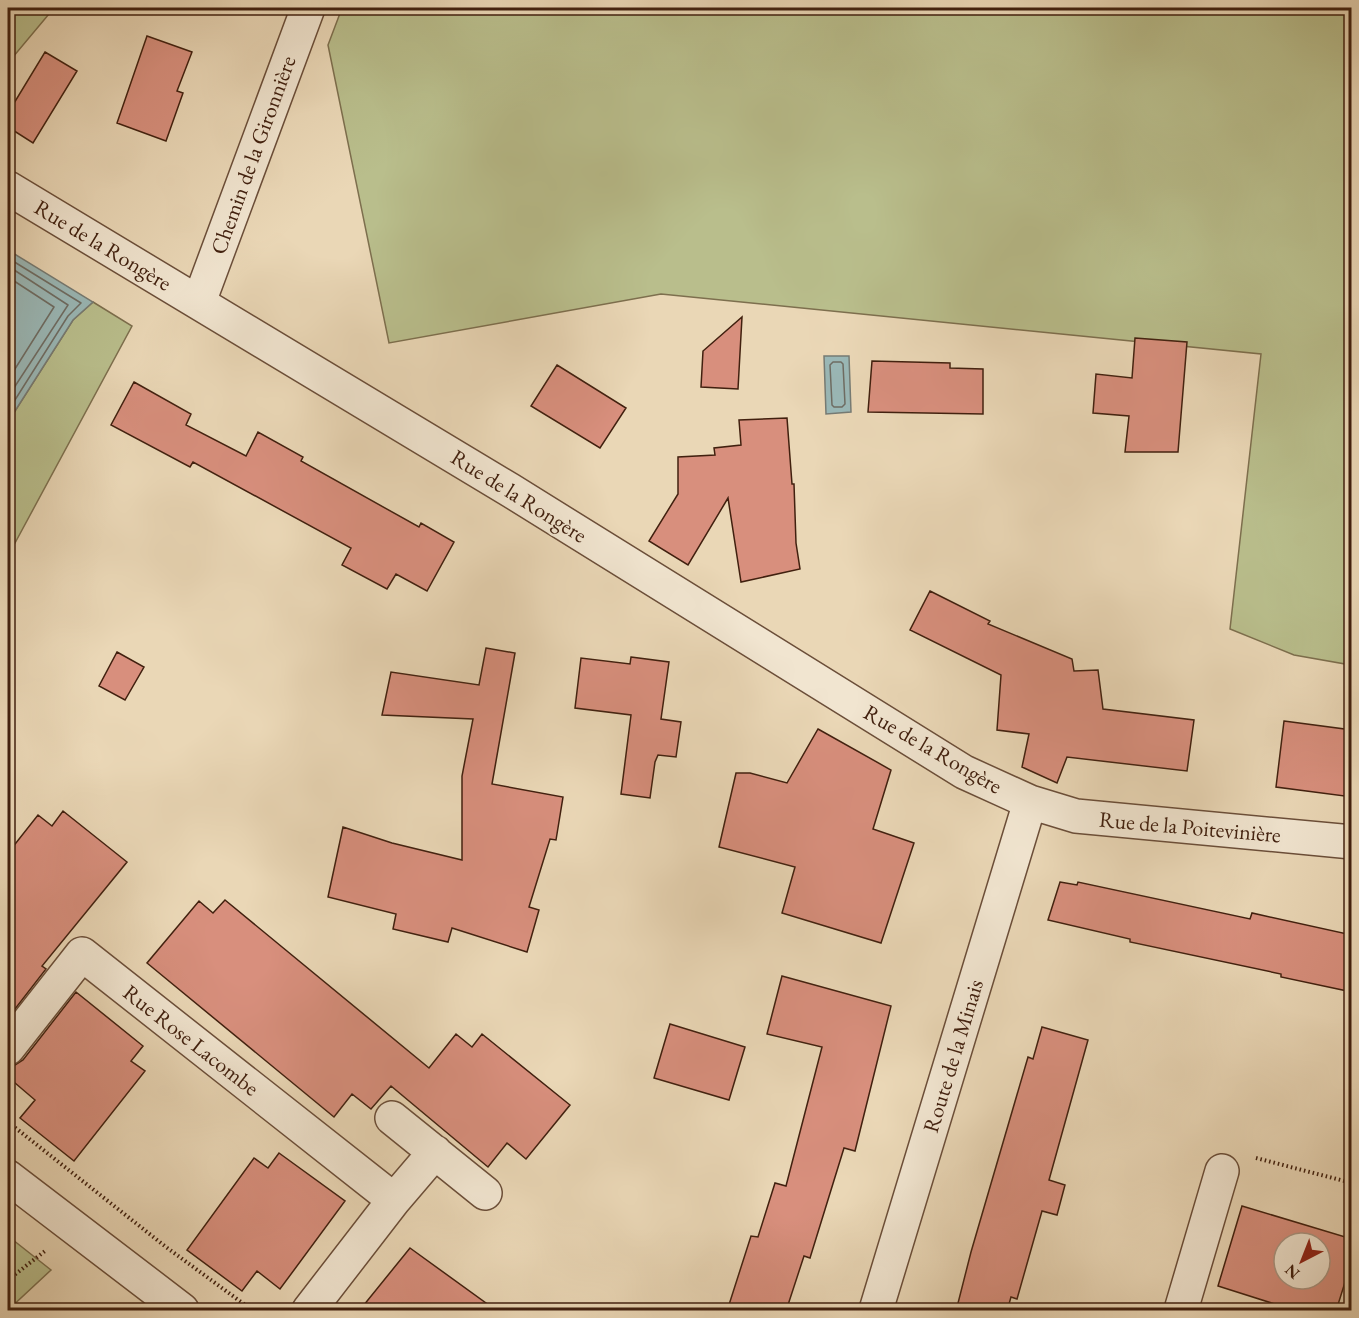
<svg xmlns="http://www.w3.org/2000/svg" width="1359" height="1318" font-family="'EB Garamond',serif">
<rect width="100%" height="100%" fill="#ead7b6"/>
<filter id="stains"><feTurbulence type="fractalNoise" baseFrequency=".00333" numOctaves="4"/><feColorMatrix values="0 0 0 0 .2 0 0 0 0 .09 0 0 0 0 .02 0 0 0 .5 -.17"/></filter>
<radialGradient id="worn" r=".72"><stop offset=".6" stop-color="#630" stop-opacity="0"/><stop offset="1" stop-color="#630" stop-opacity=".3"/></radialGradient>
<path fill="#b9be8c" stroke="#7d6f4e" stroke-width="1.5" d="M8,8H54L8,63Z
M342,8H1351V665L1294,655L1230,629L1261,354L661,294L389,343L328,45Z
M93,302L132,326L8,556V422L73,320Z
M8,1236L51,1270L8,1310Z"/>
<path fill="#9ab8b7" stroke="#767b74" stroke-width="1.5" d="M8,250L93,302L73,320L8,422Z
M824,356H849L851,412L826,414Z"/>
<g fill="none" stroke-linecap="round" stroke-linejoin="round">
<path stroke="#6e6c63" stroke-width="1.5" d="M8,258L81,303L68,316L8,411
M8,266L68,305L8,397
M8,277L54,307L8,380
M833,362H841L843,364L845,404L842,407H834L832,405L830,365Z"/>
</g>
<path fill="#d88f7d" stroke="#41200f" stroke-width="1.5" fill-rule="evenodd" d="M147,36L192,52L177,91L183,93L166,141L117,123Z
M45,52L77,71L33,143L8,127V113Z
M742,317L738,389L701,387L703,351Z
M1135,338L1187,342L1178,452H1125L1129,416L1093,413L1096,374L1132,378Z
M872,361L950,363V368L983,369V414L868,412Z
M557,365L626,408L600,448L531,406Z
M134,382L191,414L186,425L246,456L258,432L303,457L301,461L419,527L421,523L454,542L427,591L396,574L387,589L342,565L351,548L193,462L190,467L111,425Z
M787,418L792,484H794L796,543L800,569L741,582L728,498L688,565L649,541L678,494V457L715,455L714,448L741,445L739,420Z
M930,591L990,621L988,624L1072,659L1074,671L1098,670L1103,709L1194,720L1187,771L1067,757L1057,783L1022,767L1029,734L997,730L1001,675L910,630Z
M486,648L515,653L492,784L563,797L556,840L550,839L529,907L539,910L527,952L452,928L448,942L393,929L396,914L328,897L343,827L392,843L462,860V776L473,719L382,715L391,672L479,685Z
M117,652L144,667L125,700L99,686Z
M631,657L669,662L661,719L681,722L676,757L658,755L655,762L650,798L621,794L631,715L575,708L581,658L630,664Z
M1284,721L1352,730V797L1276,787Z
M818,729L891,770L873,829L914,843L881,943L782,913L795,867L719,847L736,773H750L787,783Z
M63,811L127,862L42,966L46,969L8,1018V853L38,815L52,826Z
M1060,882L1077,885L1078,882L1250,919L1252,913L1352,935V992L1281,977V974L1130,942V939L1048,920Z
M225,900L429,1068L456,1034L472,1047L482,1034L570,1105L526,1159L507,1143L488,1167L391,1086L371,1109L352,1094L334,1117L147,963L199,901L213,913Z
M782,976L891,1006L855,1151L844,1148L810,1258L804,1256L786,1311H727L751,1236L758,1237L775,1183L786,1186L822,1047L767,1034Z
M76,992L143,1046L131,1061L145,1071L74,1161L20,1118L35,1100L8,1077V1066L15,1065L23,1060Z
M670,1024L745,1047L729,1100L654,1078Z
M1042,1027L1088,1040L1049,1180L1065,1185L1057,1215L1042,1211L1017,1299L1011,1297L1007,1311H956L971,1252L1028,1057L1033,1059Z
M279,1153L345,1201L280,1289L257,1271L242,1291L187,1250L254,1158L268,1168Z
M1242,1206L1352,1239V1260L1336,1311H1297L1218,1286ZM1284,1243H1320V1279H1284Z
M410,1248L497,1311H359Z"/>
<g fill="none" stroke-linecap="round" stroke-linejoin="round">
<g stroke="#6b4e39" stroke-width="36">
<path id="minor" d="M8,188L510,490L964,772L1030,802L1076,816L1352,842
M199,302L308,8
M8,1048L82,954L394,1200L309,1310
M392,1118L485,1193
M8,1177L182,1310
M394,1200L435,1152
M876,1310L1030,802
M1181,1310L1222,1171"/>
</g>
<path stroke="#41200f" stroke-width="4" stroke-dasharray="1.5 3" stroke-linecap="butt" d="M8,10L9,8
M8,1122L166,1247L252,1310
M1256,1158L1352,1183
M8,1280L45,1251"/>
<use href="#minor" stroke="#f1e5d0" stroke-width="33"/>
</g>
<g text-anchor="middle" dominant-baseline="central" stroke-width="5" stroke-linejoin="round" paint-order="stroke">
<g font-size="22" fill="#41200f" stroke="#f1e5d0">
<text transform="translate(253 155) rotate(-70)">Chemin de la Gironnière</text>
<text transform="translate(103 245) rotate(31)">Rue de la Rongère</text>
<text transform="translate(519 496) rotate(32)">Rue de la Rongère</text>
<text transform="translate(933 749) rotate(30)">Rue de la Rongère</text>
<text transform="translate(1190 827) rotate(5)">Rue de la Poitevinière</text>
<text transform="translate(191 1040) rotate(38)">Rue Rose Lacombe</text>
<text transform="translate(953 1056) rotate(-73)">Route de la Minais</text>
</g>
</g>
<rect width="1359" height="1318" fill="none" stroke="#ead7b6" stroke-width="30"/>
<rect x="9" y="9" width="1341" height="1300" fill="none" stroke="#41200f" stroke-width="3"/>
<rect x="15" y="15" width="1329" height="1288" fill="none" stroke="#41200f" stroke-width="1.5"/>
<g transform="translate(1302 1261) rotate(222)"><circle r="28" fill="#f1e5d0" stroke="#ab9683" stroke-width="1.5"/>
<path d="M0-4.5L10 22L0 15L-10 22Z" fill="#8f2418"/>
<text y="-9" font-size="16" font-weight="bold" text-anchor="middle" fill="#41200f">N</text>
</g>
<rect width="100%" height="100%" filter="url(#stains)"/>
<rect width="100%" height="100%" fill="url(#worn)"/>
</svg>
